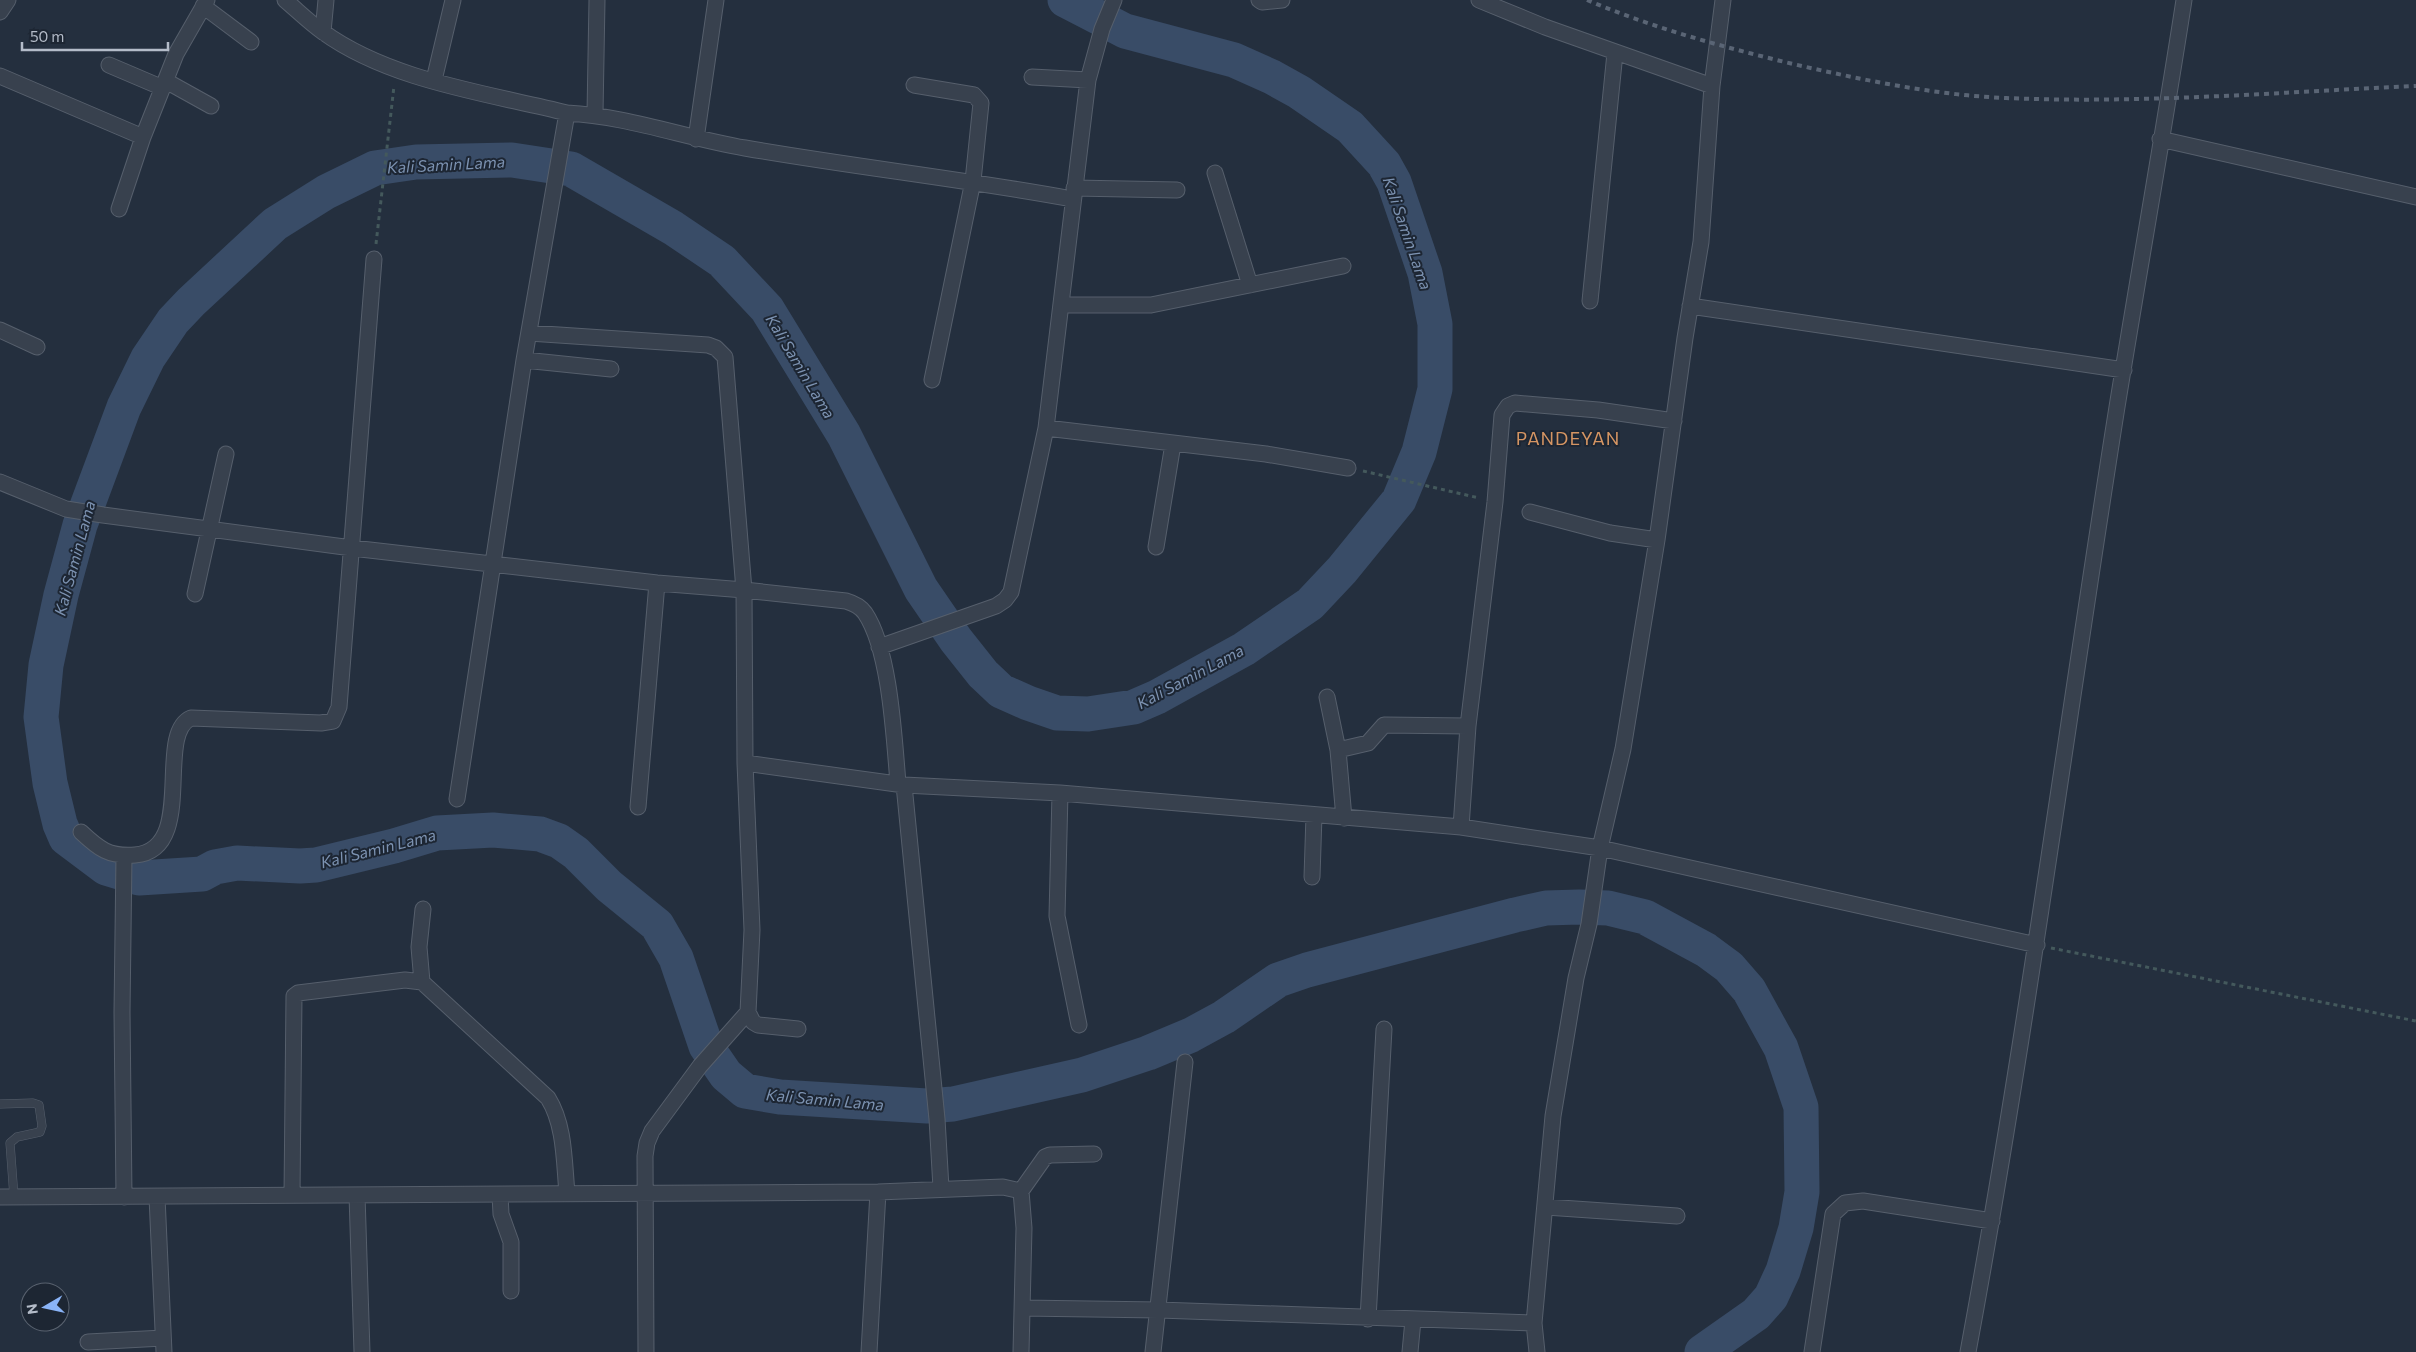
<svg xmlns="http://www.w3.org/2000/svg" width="2416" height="1352" font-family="Commissioner,sans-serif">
<rect width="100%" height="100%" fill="#242f3e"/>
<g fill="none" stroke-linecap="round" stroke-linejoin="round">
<path stroke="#394c67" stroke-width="35" d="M1065,0L1125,31L1234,60L1272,77L1299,92L1350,127L1384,164L1394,182L1425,273L1435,324V389L1419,452L1399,500L1342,570L1310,604L1244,649L1157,697L1134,707L1088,714L1057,713L1028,703L1001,691L983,674L956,640L921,589L844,435L767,309L722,261L673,228L571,169L512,160L416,162L375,168L326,192L275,224L191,302L173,321L148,358L124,407L80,525L61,595L46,665L41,717L50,783L60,824L66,838L106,868L139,878L202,874L215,867L237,863L300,866L316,865L394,846L437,833L493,830L540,834L559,841L576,853L609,886L657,925L676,958L706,1046L726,1075L745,1091L780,1097L927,1106L953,1104L1082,1075L1148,1053L1191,1035L1224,1017L1278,980L1307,970L1515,915L1546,908L1579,907L1608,908L1645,917L1706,950L1729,967L1749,990L1781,1048L1801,1107L1802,1192L1796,1228L1783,1271L1771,1297L1756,1314L1702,1352"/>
<g stroke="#565f6c" stroke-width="9">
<path id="service" d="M0,1104L33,1103L39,1105L42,1126L40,1132L17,1137L10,1143L14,1197"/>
</g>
<g stroke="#565f6c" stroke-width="17">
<path id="minor" d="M285,0C298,11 310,23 323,32C391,81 487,93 567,113L524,360L457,799
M1259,0L1262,2L1282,0
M1479,0L1545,27L1712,86
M203,6L251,42
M0,12L8,0
M323,32L326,0
M109,65L163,88
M0,76L143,137L176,54L207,0
M1032,77L1088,80
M434,80L453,0
M166,81L211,106
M914,85L974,95L981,103L973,181L932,380
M567,113C627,116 686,138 745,148C854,167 964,179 1072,199
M595,114L597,0
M696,139L716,0
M2160,139L2416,197
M1215,173L1250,285
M1074,188L1177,190
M119,209L143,137
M1590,301L1615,53
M1063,305H1151L1343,266
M1690,306L2124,370
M0,330L37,347
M529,333L708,345L716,348L725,357L744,590L846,601C853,603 860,606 865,613C890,650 894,737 898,783
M524,360L611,369
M1046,428L1266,454L1348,468
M0,482L66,509L103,515L352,548L657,583L744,590L745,763L904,785L1060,793L1461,827L1600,848L2037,945
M1530,512L1610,533L1657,540
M1156,547L1173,444
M195,594L226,454
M879,647L996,606L1005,600L1011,592L1046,428L1088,80L1102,29L1114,0
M1327,697L1338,750
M745,763L752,930L748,1012L753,1022L758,1025L798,1029
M904,785L937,1119L941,1188
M1060,793L1057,916L1079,1025
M638,807L657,583
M1344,818L1338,750L1368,743L1384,725L1468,726
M1461,827L1468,726L1495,502L1502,415L1508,406L1515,403L1598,410L1674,421
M81,832C99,849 109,857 135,855C198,850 154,734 191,718L321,723L333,721L339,707L374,259
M1312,877L1314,815
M422,982L419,947L423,909
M1021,1191L1045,1157L1050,1155L1094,1154
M292,1195L294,996L298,993L405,980L422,982L548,1098C565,1125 564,1162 567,1193
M357,1195L362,1352
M500,1195L501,1214L511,1242V1291
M0,1197L878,1192L1003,1187L1021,1191L1024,1228L1021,1352
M124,1197L122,1012L124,856
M157,1197L164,1352
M1546,1207L1677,1216
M1022,1308L1159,1310L1534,1323
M1368,1319L1384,1029
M88,1342L163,1338
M646,1352L645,1156L647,1143L652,1131L700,1066L748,1012
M869,1352L878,1192
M1153,1352L1185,1062
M1410,1352L1413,1320
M1537,1352L1534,1323L1553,1116L1576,978L1589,924L1600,848L1623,749L1657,540L1685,338L1701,242L1712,86L1723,0
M1812,1352L1833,1214L1845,1203L1863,1201L1992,1221
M1968,1352C2026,1038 2067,722 2117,407C2139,271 2163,136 2184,0"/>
</g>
<path stroke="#44595c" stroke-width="3" stroke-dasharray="4 4" stroke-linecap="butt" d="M376,244L394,86
M1363,471L1479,498
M2051,948L2416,1021"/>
<use href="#service" stroke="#38414e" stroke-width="8"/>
<use href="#minor" stroke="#38414e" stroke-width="15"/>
<path stroke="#5a6575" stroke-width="4" stroke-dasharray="5 5" stroke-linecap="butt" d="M1587,0C1653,28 1723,47 1793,64C1863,80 1934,95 2006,98C2142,104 2280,92 2416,86"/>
</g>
<g text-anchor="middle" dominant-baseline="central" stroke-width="4" stroke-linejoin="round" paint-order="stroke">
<g font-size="16" font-style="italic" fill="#7c92b1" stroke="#1d2633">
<text transform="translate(446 164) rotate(-3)">Kali Samin Lama</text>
<text transform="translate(1408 233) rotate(71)">Kali Samin Lama</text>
<text transform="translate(801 366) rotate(59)">Kali Samin Lama</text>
<text transform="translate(74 558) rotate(-75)">Kali Samin Lama</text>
<text transform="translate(1190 676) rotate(-28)">Kali Samin Lama</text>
<text transform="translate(378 848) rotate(-14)">Kali Samin Lama</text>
<text transform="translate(825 1099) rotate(5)">Kali Samin Lama</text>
</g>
<g font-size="18" letter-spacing="1" fill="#d59563" stroke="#1d2633">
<text x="1568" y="438">PANDEYAN</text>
</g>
</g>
<g transform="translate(45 1307) rotate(261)"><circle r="24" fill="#1d2633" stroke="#59626f"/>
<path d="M0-4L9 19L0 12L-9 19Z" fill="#8ab4f8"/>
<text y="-8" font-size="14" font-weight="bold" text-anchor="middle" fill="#b4bcc9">N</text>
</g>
<path d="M22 42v8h146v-8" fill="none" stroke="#b4bcc9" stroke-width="2.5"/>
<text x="30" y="42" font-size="15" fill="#b4bcc9" stroke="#1d2633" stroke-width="4" paint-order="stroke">50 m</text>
</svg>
